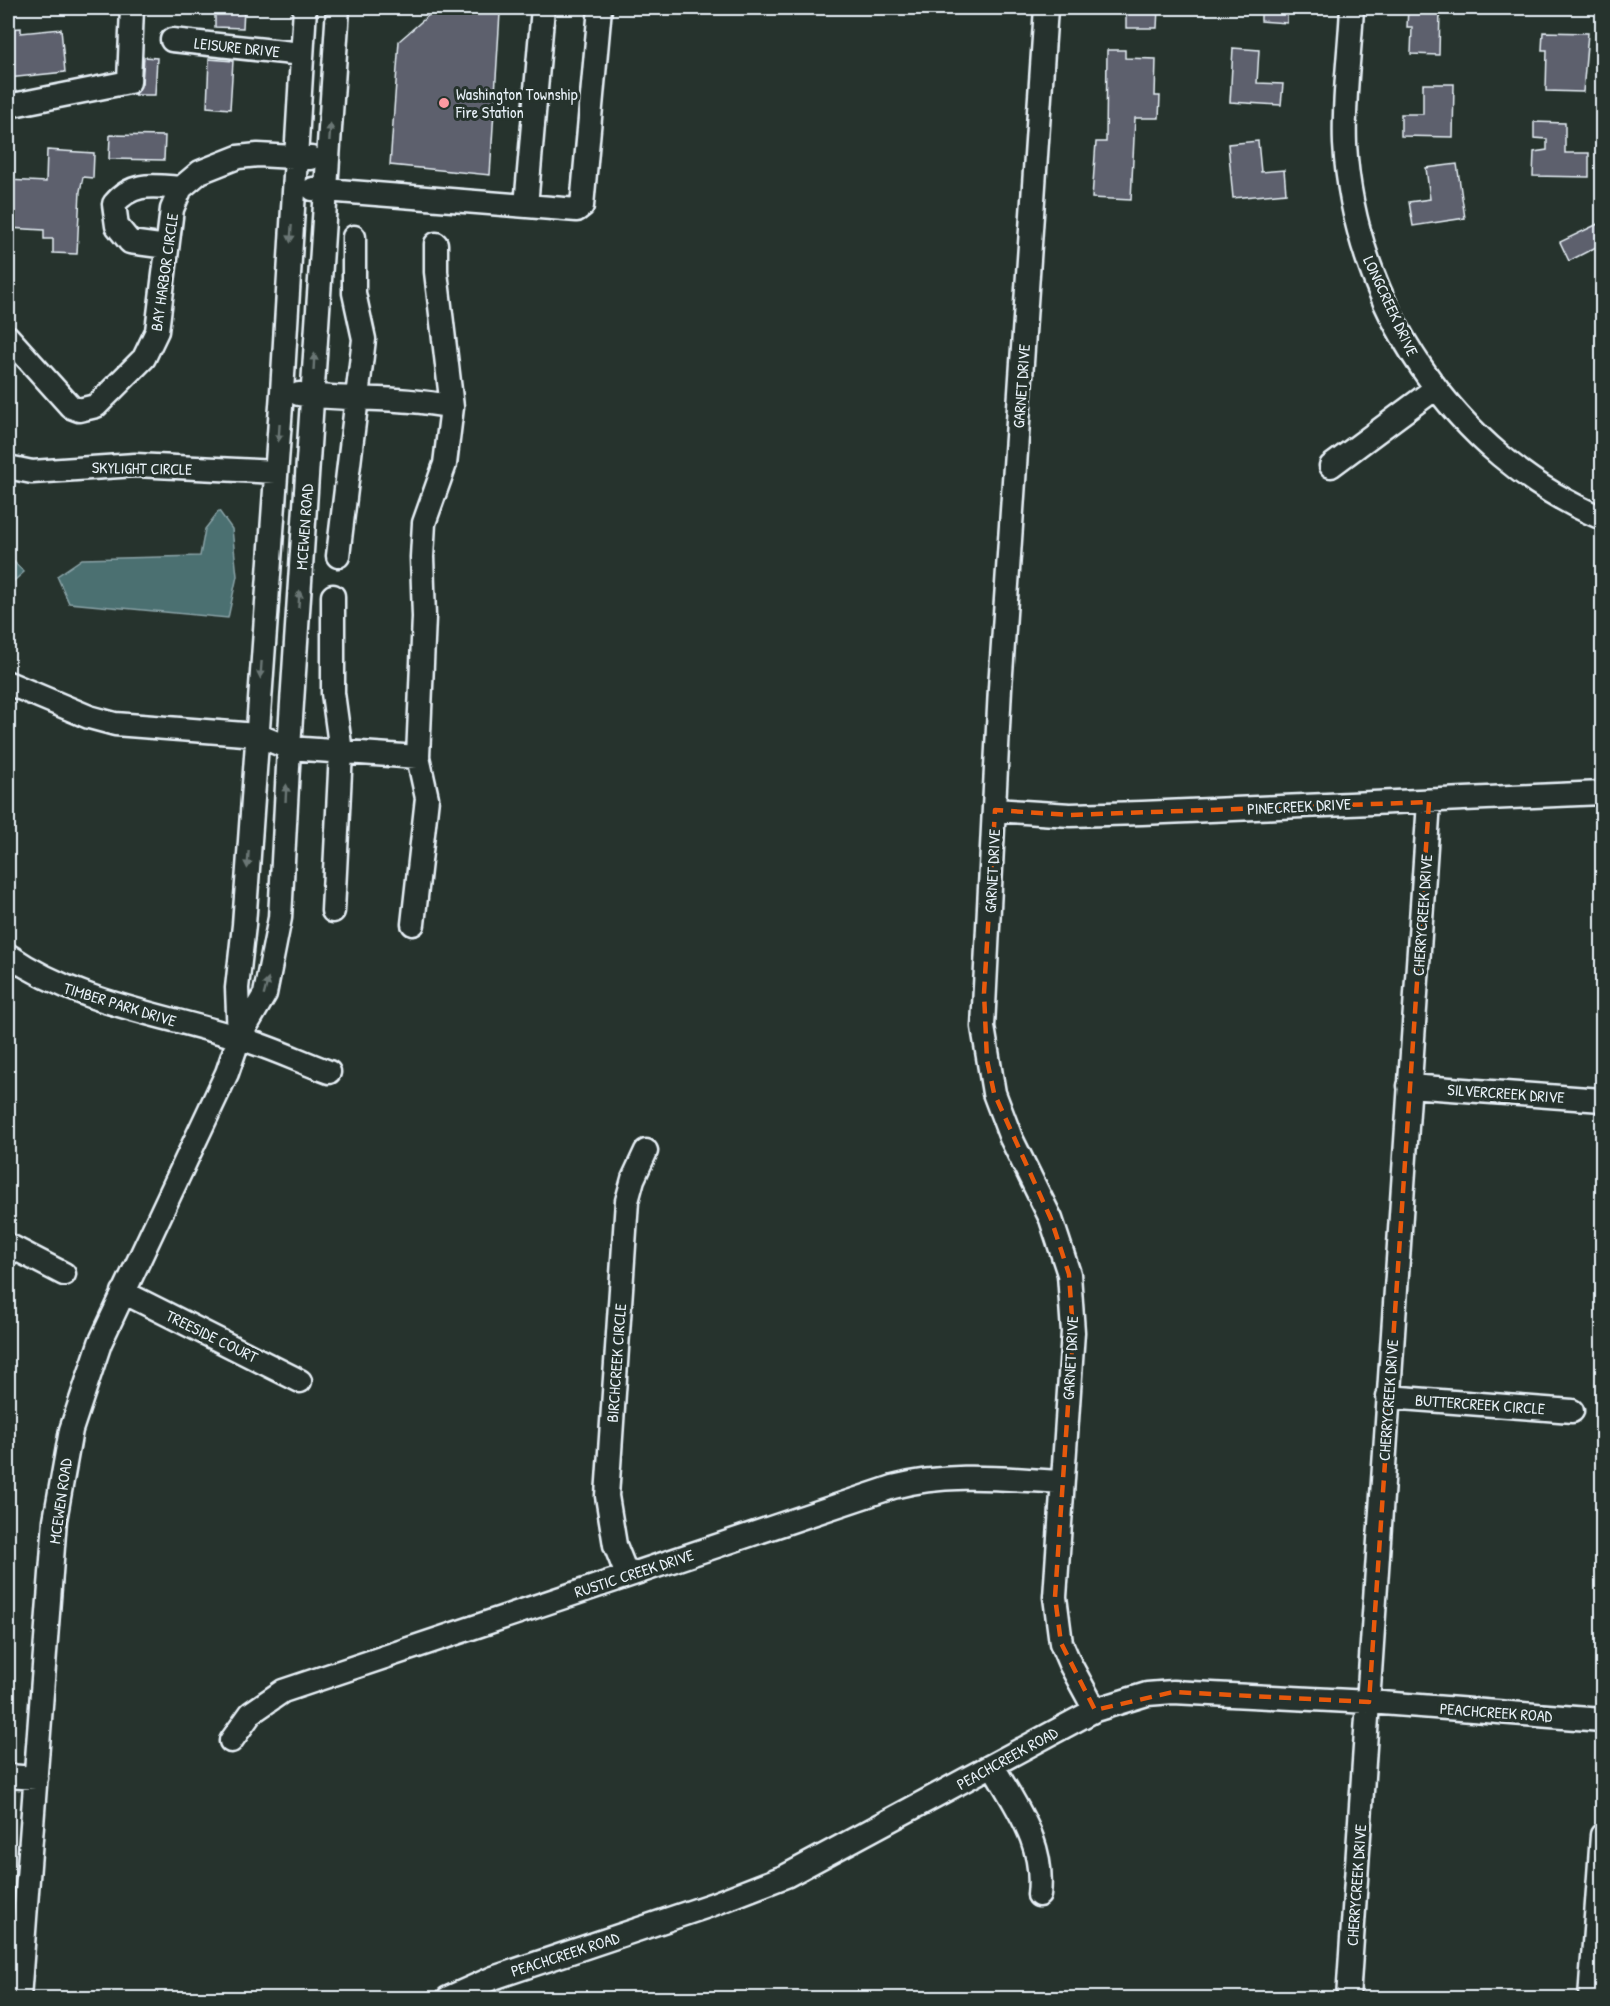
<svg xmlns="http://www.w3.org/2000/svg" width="1610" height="2006" font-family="'Patrick Hand',sans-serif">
<rect width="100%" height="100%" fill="#26332d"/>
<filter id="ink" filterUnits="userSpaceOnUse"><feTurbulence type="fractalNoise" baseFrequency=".0167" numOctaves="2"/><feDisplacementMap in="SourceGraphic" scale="12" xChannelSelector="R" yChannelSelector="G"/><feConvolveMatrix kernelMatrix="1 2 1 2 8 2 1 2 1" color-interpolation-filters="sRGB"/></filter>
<g filter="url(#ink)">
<path fill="#4b6f71" stroke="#8aa3a7" stroke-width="1.5" d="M219,511L232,529L237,576L228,618L69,603L57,576L82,559L200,556L205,529Z
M8,556L24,572L8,586Z"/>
<path fill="#5d606d" stroke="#e8f1f8" stroke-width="1.5" d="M215,8H244L243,28L215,27Z
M437,8L500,13L490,175L390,165L399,41Z
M1126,8H1158L1157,28H1126Z
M1261,8H1287V23L1261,21Z
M1408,8H1440L1439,55L1411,54L1412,27H1407Z
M21,28V33L61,29L65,72L8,78V29Z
M1543,32L1588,33L1583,92L1546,91L1547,50H1542Z
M1233,48L1259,50L1257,83L1283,84L1281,105L1230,102Z
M1107,50H1125V58L1156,59L1155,96H1160L1159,118H1135L1131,200L1092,198L1096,142H1106Z
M144,57L157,58L155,95H134L142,83Z
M209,59L233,61L230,109L207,107Z
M1423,84H1454L1453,137L1401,136V114H1423Z
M1534,122L1565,123V153H1589V177L1533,176L1534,152L1547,150V139L1534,138Z
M110,135L165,136L164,160L109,159Z
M1258,141L1261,172L1284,170L1286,193L1233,198L1228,144Z
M47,150L94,153L93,178L83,177L80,191L77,254L53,253V239H44V230L8,228V180L46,182Z
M1457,164L1465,218L1413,226L1409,202L1430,199L1426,168Z
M1602,222V244L1569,261L1560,242Z"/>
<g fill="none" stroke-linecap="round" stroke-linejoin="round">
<g stroke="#e8f1f8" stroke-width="27">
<path id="minor" d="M1046,8L1000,688L983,1027L994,1093L1011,1138L1051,1219L1069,1274L1073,1332L1055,1597L1061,1643L1070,1664L1095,1710
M1352,8C1350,53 1343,98 1345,144C1354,303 1454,456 1602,518
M172,40L302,54
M8,106L129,82L132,8
M313,189L577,210L582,206L600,8
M526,206L543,8
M167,247L130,242L117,226L114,204C133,181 154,186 181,188
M8,337L71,407L79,410L96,406L144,358L157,331L172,209L181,188L200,172L238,157L258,155L311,158
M299,394C350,401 401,396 452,407
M1331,466L1436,388
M8,467L32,472L135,465L276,472
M338,556L364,339L354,293V237
M333,596V693L341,752L333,911
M8,683L89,717L115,724L257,735L289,748L418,757
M995,810L1070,815L1142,813L1602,793
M413,924L427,798L418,757L424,617L422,557L424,523L445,464L452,407L436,272V244
M8,955C79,1004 158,1013 239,1038C270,1047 299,1061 329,1072
M239,1038L237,988L244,925L282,392L305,8
M1409,1086L1602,1100
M8,1245L64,1274
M123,1292L300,1381
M1388,1397L1572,1411
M627,1575L615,1545L607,1496L627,1201L633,1179L646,1151
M231,1741L251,1713L283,1691L893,1487C950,1472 1005,1479 1062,1482
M993,1766C1017,1809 1045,1843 1039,1895
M8,1776L36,1778
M19,1998L55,1520L71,1430L100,1343L227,1073L239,1038L265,994L280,918L289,748L338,8
M448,1998L493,1978L711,1905L786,1876L1095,1710L1147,1694L1173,1692L1369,1702L1602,1720
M1348,1998L1429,802
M1590,1998L1602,1835"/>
</g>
<use href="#minor" stroke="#26332d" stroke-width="22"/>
</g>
<defs><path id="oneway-solid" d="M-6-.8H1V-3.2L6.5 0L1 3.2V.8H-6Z" transform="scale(1.5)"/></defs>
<g fill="#6a7674">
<use href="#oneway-solid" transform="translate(330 132) rotate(-86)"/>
<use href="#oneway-solid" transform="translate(291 234) rotate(94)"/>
<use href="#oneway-solid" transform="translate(314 362) rotate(-87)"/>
<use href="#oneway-solid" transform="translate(279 433) rotate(94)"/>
<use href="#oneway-solid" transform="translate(299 599) rotate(-86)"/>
<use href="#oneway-solid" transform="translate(261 670) rotate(94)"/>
<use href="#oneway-solid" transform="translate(286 793) rotate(-87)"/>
<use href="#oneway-solid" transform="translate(248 860) rotate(94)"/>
<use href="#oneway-solid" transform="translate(266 987) rotate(-75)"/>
</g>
</g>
<path fill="none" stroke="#e8590c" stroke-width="4.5" stroke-dasharray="12 8" stroke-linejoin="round" d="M1429,802L1369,1702L1173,1692L1095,1710L1061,1643L1055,1597L1073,1332L1069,1274L1051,1219L994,1093L987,1060L984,993L995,810L1070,815Z"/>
<circle fill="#ff9aa2" stroke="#26332d" stroke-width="2" cx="444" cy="103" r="6"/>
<g text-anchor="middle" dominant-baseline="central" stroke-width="6" stroke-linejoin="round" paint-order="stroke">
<g font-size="16" fill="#e8f1f8" stroke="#26332d">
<text transform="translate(237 47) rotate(6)">LEISURE DRIVE</text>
<text transform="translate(164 272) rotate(-82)">BAY HARBOR CIRCLE</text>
<text transform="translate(1391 306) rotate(65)">LONGCREEK DRIVE</text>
<text transform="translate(1021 386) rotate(-86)">GARNET DRIVE</text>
<text transform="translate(142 468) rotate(1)">SKYLIGHT CIRCLE</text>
<text transform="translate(304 527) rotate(-86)">MCEWEN ROAD</text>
<text transform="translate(1299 806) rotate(-3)">PINECREEK DRIVE</text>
<text transform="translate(992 871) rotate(-87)">GARNET DRIVE</text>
<text transform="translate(1422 915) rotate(-86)">CHERRYCREEK DRIVE</text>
<text transform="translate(120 1004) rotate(17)">TIMBER PARK DRIVE</text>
<text transform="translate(1506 1093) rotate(4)">SILVERCREEK DRIVE</text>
<text transform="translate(212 1336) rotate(26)">TREESIDE COURT</text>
<text transform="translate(1070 1358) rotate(-87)">GARNET DRIVE</text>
<text transform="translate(616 1363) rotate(-86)">BIRCHCREEK CIRCLE</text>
<text transform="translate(1388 1400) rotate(-86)">CHERRYCREEK DRIVE</text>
<text transform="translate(1480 1404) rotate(4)">BUTTERCREEK CIRCLE</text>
<text transform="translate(60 1501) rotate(-82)">MCEWEN ROAD</text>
<text transform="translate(634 1573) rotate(-18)">RUSTIC CREEK DRIVE</text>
<text transform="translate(1496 1712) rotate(4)">PEACHCREEK ROAD</text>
<text transform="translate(1007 1758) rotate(-29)">PEACHCREEK ROAD</text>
<text transform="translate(1356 1885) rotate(-86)">CHERRYCREEK DRIVE</text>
<text transform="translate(565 1954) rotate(-18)">PEACHCREEK ROAD</text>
</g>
<g font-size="16" fill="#e8f1f8" stroke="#26332d" text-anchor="start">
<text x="456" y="94">Washington Township<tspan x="456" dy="18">Fire Station</tspan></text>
</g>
</g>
<rect width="1610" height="2006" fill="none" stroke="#26332d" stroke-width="30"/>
<rect x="15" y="15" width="1580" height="1976" fill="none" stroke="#e8f1f8" stroke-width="2" filter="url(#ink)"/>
</svg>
